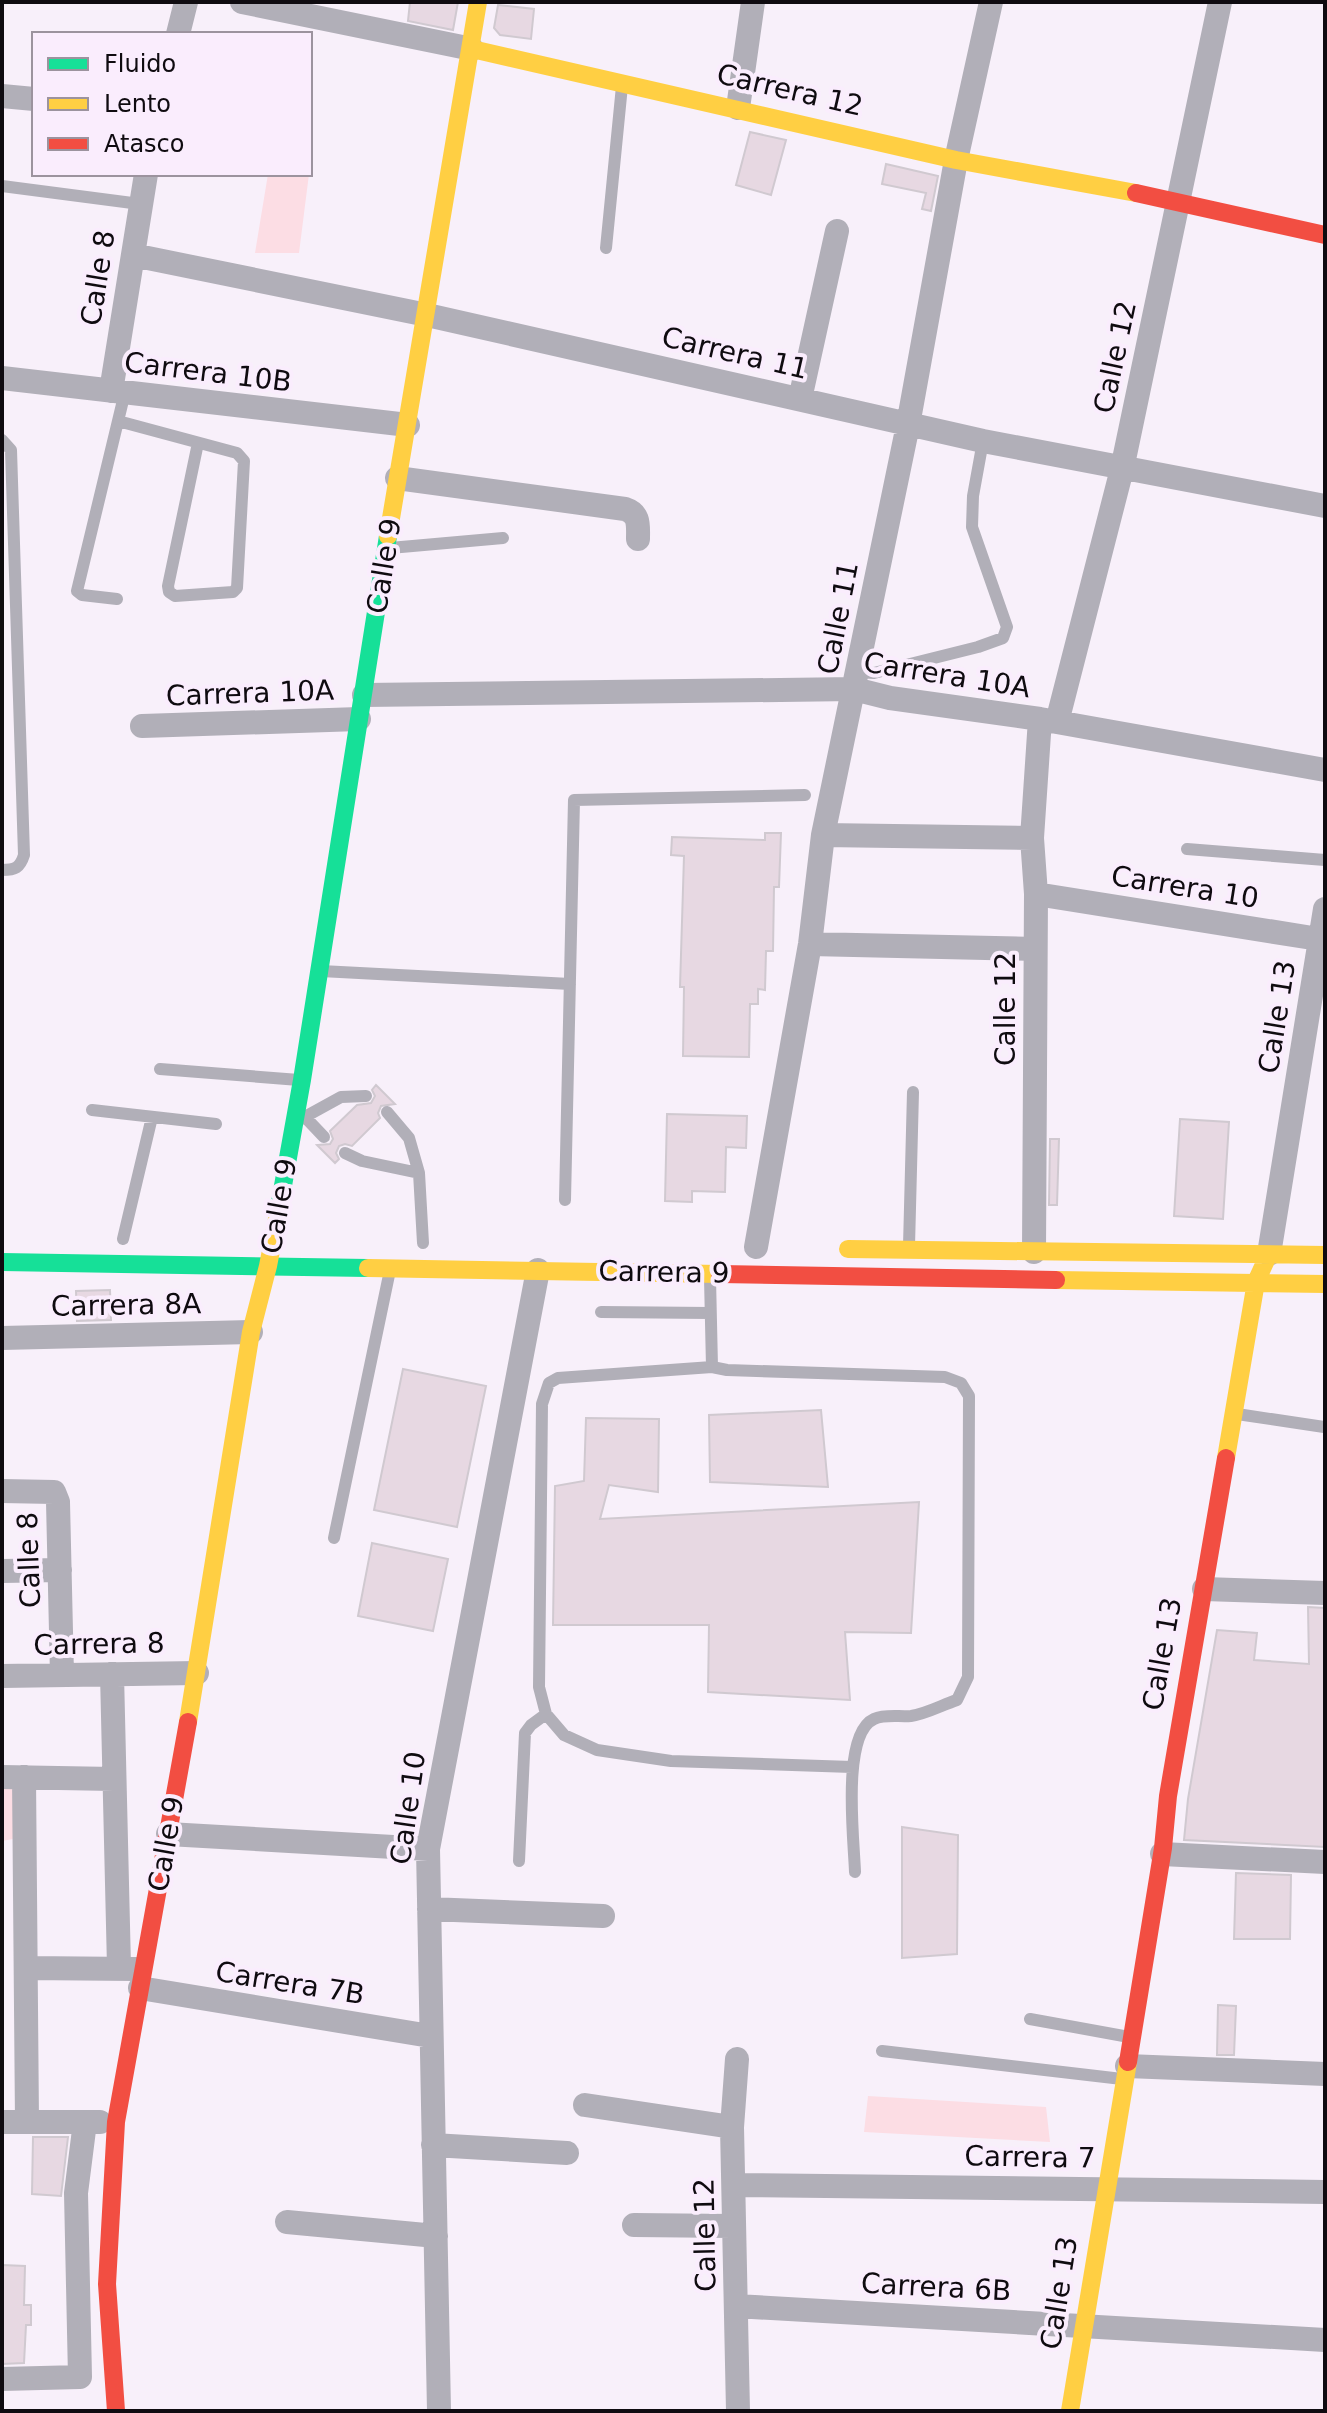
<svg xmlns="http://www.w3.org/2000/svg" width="1327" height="2413" font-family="'DejaVu Sans',sans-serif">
<rect width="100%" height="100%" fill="#f8f0fa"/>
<path fill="#fcdde4" d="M268,174H309L299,253H255Z
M2,1777H24V1837L2,1841Z
M868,2096L1046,2107L1050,2142L864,2132Z"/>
<path fill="#e7d8e2" stroke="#d0c9d0" stroke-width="2" d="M410,2H458L453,30L408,21Z
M498,5L534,9L531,39L500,35L494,28Z
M750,132L786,140L771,195L736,185Z
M886,164L938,176L931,211L922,209L926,193L882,184Z
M765,833H781L779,887H774L773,951H766L765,990L758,989V1004H750L749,1057L683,1056L684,987H680L684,856L671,855L672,837L765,840Z
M376,1085L395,1104L381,1106L378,1113L380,1118L352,1146L345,1144L339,1146L336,1153L339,1159L335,1163L317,1145L330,1144L333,1139L330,1131L357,1105L371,1103L375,1096L372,1090Z
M667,1114L747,1116L746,1148L726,1147L725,1192L692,1191V1202L665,1201Z
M1180,1119L1229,1122L1223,1219L1174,1216Z
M1050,1139H1059L1057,1205H1049Z
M110,1290L111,1320L77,1321L76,1291Z
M403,1369L486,1386L457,1527L374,1510Z
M821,1410L828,1487L710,1482L709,1415Z
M586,1418L659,1419L658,1492L609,1485L600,1519L919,1502L911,1633L845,1632L850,1700L708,1692L709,1625H553L555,1486L584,1481Z
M372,1543L448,1559L433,1631L358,1616Z
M1308,1607L1325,1608V1847L1184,1840L1188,1799L1217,1630L1257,1633L1254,1660L1309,1664Z
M902,1827L958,1835L957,1954L902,1958Z
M1236,1873L1291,1875L1290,1939H1234Z
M1218,2005L1236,2006L1234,2055H1217Z
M33,2137H68L61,2196L32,2194Z
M2,2265L25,2266L24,2305H31V2325H26L24,2363L2,2364Z"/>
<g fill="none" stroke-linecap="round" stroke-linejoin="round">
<path stroke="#b1afb8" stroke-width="12" d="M2,186L140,204
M606,248L622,86
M118,421L237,453L244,461L237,588L233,592L175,596L169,592L168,586L198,443
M2,440L11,450L24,855C20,868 15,870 2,870
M390,548L503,538
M117,599L82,595L77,591L125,392
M857,672L874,673L978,647L1003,638L1007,627L972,527L973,496L983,441
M1187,849L1325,860
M321,971L570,984
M160,1069L299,1080
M92,1110L216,1124
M387,1112L409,1138L419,1173L423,1243
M305,1117L324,1137
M301,1119L341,1097L366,1096
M345,1153L362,1161L419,1173
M565,1200L574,800L805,795
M123,1239L152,1117
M909,1246L913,1092
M710,1278L712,1367
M601,1312L710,1313
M1237,1414L1324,1427
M334,1538L389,1275
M852,1767L671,1761L597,1750L564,1735L546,1714L539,1687L542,1404L549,1383L558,1378L712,1367L727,1370L945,1377L961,1383L969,1396L968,1677L957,1700C942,1705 926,1714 911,1716C899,1717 885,1714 874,1719C841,1734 854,1840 855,1872
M519,1861L525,1733L531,1725L546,1714
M1030,2019L1129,2037
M882,2051L1122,2079"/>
<path stroke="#b1afb8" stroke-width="24" d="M242,2L472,49
M178,34L186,2
M2,96L34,99
M738,108L753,2
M133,255L427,315L983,441L1325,506
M2,378L408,425
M111,391L146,174
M800,399L837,231
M397,478L625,509C640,514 638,525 638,539
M364,695L854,689L890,698L1040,719L1325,770
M1057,722L1122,469L1220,2
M142,726L359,719
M823,835L1032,838
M1036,894L1325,940
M810,944L1035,949
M756,1247L810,944L823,835L908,425L956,160L991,2
M1034,1252L1036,894L1032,838L1040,719
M1269,1254L1325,909
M2,1338L251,1332
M2,1491L54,1492L58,1502L62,1675
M2,1571L60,1570
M1204,1589L1325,1593
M112,1674L119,1967
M2,1676L197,1673
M2,1777L114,1779
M24,1777L27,2122
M168,1834L428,1849
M1162,1854L1325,1862
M429,1909L603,1916
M26,1968L136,1969
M140,1988L430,2036
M737,2059L732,2127L738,2411
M1127,2066L1325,2074
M585,2105L732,2127
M2,2122H100
M433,2145L567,2153
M735,2185L1325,2192
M287,2222L436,2236
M634,2225L732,2226
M736,2306L1325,2340
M2,2379L80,2377L76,2193L85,2122
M439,2411L428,1849L538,1270"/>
<path stroke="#16e098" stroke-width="18" d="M277,1219L302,1080L388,536
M2,1262L368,1268"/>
<path stroke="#ffcf43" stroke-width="18" d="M472,49L956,160L1136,193
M388,536L478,2
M848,1249L1325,1255
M368,1268L720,1274
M1056,1280L1325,1284
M1226,1458L1256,1282L1267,1258
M188,1722L251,1332L268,1266L277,1219
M1070,2411L1128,2062"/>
<path stroke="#f24e42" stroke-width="18" d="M1136,193L1325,235
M720,1274L1056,1280
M1128,2062L1163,1848L1168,1796L1226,1458
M116,2411L107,2284L116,2122L188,1722"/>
</g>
<g text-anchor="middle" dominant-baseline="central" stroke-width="8" stroke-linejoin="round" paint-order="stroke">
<g font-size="28" fill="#0f0b10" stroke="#faedfd">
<text transform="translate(790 90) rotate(13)">Carrera 12</text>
<text transform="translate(98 278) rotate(-81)">Calle 8</text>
<text transform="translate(735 353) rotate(13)">Carrera 11</text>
<text transform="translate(1115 357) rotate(-78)">Calle 12</text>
<text transform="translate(208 372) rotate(7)">Carrera 10B</text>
<text transform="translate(384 566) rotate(-81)">Calle 9</text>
<text transform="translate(838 618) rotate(-79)">Calle 11</text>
<text transform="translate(947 675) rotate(9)">Carrera 10A</text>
<text transform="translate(250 693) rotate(-2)">Carrera 10A</text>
<text transform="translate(1185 887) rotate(9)">Carrera 10</text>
<text transform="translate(1005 1009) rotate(-90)">Calle 12</text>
<text transform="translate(1277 1017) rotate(-81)">Calle 13</text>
<text transform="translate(279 1206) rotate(-80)">Calle 9</text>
<text transform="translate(664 1272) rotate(1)">Carrera 9</text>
<text transform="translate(126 1305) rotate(-1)">Carrera 8A</text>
<text transform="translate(29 1560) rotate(-92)">Calle 8</text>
<text transform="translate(99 1644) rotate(-1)">Carrera 8</text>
<text transform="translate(1162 1654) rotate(-80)">Calle 13</text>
<text transform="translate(408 1808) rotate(-82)">Calle 10</text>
<text transform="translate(166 1844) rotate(-80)">Calle 9</text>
<text transform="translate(290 1983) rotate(9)">Carrera 7B</text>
<text transform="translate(1030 2157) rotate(1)">Carrera 7</text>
<text transform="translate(705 2235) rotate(-91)">Calle 12</text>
<text transform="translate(936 2287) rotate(3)">Carrera 6B</text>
<text transform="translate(1059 2293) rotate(-81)">Calle 13</text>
</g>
</g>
<rect width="1327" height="2413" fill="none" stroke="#0f0b10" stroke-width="8"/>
<rect x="32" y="32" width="280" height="144" fill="#faedfd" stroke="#9c939e" stroke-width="2"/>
<rect x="48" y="58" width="40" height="12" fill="#16e098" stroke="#9c939e" stroke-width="2"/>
<text x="104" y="72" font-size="24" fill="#0f0b10">Fluido</text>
<rect x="48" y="98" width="40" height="12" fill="#ffcf43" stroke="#9c939e" stroke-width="2"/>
<text x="104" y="112" font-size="24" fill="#0f0b10">Lento</text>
<rect x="48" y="138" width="40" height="12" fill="#f24e42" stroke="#9c939e" stroke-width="2"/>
<text x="104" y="152" font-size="24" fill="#0f0b10">Atasco</text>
</svg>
